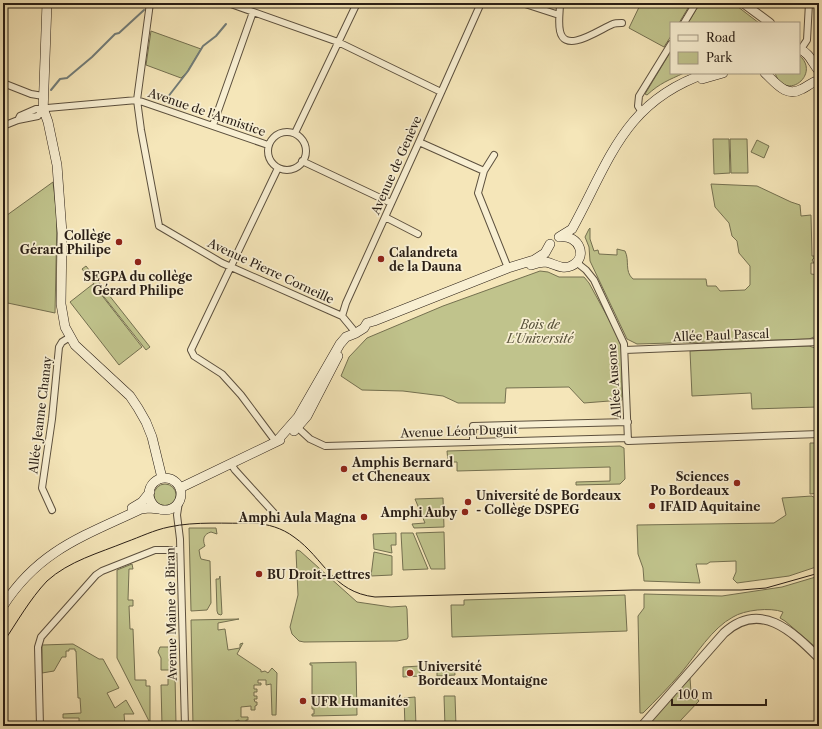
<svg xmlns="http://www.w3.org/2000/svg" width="822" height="729" font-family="'Libre Caslon Text',serif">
<rect width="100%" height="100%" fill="#f5e6b9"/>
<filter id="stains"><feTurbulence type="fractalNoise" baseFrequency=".005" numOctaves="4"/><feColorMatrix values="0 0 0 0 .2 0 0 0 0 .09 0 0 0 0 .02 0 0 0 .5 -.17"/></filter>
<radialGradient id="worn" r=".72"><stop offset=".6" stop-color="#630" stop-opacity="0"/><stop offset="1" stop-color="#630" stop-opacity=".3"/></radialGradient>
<path fill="#c0c38c" stroke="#747050" d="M641,3H691L679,23H671V36L664,47L629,28Z
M700,3H733L759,23H688Z
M151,31L201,49L187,72L181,78L146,65Z
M671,51V73H684C669,80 660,83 647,95L645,94Z
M799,55C822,74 785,103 775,73H799Z
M713,139H729L730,173L714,174Z
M730,139H747L748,173H731Z
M757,140L769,146L764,158L751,152Z
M53,182L57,217L55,313L3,302V218Z
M711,184L757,186L791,202L800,205L801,216L811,215L812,256H814V258L812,260L814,263H811V274L819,275L817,293L819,331L814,337L809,339L637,344L627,339L590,261L589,247L585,237L589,229L590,228V239L594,251L598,250L599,254L617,255V249L625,251C630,261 624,271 633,279H706L707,286H716L720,291L745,290L750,285V266L739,253L737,241L732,236L729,223L715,207Z
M86,266L150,347L146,350L82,269Z
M540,271L548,272L559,277H584L589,283L619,338L622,351V400L584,403L569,387L506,388L505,403H458L443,396L403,391L362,390L341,376L349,357L367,338L443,306Z
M93,284L142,347L119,365L70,302Z
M809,346L815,348L819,353L818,407L752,409L751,393L692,396L690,351Z
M810,443H819V493L810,494Z
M620,446L624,448L625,479L620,484L576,485V482L610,481V467L457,471V462H448L447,451Z
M154 495a11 11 0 1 1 22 0a11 11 0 1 1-22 0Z
M812,496L813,497L819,496V566L789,576L737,583L733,579L736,572V561L710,562L707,564H696L700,583L644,581L643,568L638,554L637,525L774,523L786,515L782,498Z
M443,498L444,527L414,528L412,524L425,523L415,499Z
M189,528H216L217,534L211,532C204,534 202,539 205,546L199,550L200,556L201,559L210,561L211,603L207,610L191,611Z
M444,532L445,569H431L416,533Z
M396,533V545H391L392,553L374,549L373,534Z
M401,533H413L428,569L403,570Z
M297,550L300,551L357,602L391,607L406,606L407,609L408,637L407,639L397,641L304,642L299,641L292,634L290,627L298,595L296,552Z
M374,552L392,556V575L371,576Z
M132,564L133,569H129L128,600H133V606H129L130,629H133L135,680H146V686H150V723L117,658V570Z
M220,576L222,614L221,615L218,614L217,611L216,579H219Z
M819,576V650L785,621L780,618L783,612C770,607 744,610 733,617C712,628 696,655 681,673C669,687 656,700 643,713H640L638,616L644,608V594L722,596L782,587Z
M625,595L627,631L452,637L451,605H464V600Z
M239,619L218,623V630L225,629L228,650L240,648V644L243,643L237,654L261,670V672L265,671L268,673L272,668L277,673L276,715H272L271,684L266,685V680H258V683H261V685H254V689H257V692H254V696H257V699H254L255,702H257V705L255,706V710H251V706L241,707V717H248V720H246V722L239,723V720L235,721V726H193L191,620Z
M73,644L99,659H103L119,688L107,693L115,708L126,700L134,714H124L125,726H79V718H63V714L81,713L80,698H78L76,651H75V649H69V651H66V657H62L54,671L42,673V645Z
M160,647H174L175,670H161V658L158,652Z
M356,662L357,715L312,716V714H314V709H312V665H310V663Z
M454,665L455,675L437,676V666Z
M420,666V676L403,677V667Z
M168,675H175L176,724L162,725L161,685H168Z
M690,678L691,692L699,701L680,721L683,726H645Z
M444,696H455L456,726H445Z
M415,697L416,726H405L404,698Z"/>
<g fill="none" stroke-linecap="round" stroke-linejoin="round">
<path stroke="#727d79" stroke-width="2" d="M51,90L60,79L67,78L92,57L115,34L119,33L144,10
M164,102L188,71L203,46L216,36L226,24"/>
<g stroke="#5c503e" stroke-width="8">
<path id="minor" d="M150,3L137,100L141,130L159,226L222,263L342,316
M228,3L338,42L441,92
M522,3L559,15
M560,3C560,12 558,22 560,31C565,55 600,29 613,24C615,23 619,23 622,23
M684,23L696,3
M801,49L807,40L809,3
M3,83L31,94L43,96
M642,112L638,106L639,96L671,44
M18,120L20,116L36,109L137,100L268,145
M213,125L253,12
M3,126L18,120L38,116L43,108
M268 151a19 19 0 1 1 38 0a19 19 0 1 1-38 0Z
M295,133L357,3
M419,142L484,171
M494,155L484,171L478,193L508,268
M302,161L391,203
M385,217L418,234
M576,262L586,270L594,280L624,344L628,441L819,434
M356,333L342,316L346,303L419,142L481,3
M625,350L819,342
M297,427L310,439L325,446L628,438
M276,442L241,395L222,374L194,356L191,350L278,168
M473,442V426L628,422
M231,464L235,470L274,513
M179,502L177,515L180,539L185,726
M52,510L42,488L52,419L59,347L62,342L70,337
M40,726L38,647L41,637L96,575L102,571L155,550H180"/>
</g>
<g stroke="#5c503e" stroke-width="10">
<path id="tertiary" d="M743,3L770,23
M642,726L724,633C760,600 792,631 819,658"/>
</g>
<g stroke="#291e15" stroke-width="10">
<path id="secondary" d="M799,49C810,53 812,63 819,71
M765,73C776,83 786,98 802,89C808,86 812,82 819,80
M702,79L723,73
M43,108L48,122L57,165L62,233L61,304L65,327L75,345L130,396L138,408L146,422L152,437L162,478
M43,113L47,3
M559,237L572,229C610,160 624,101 707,73
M531,265C536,263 541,262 546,262C555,264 562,270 571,266C589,258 579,234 560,237
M294,431L307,416L338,356
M276,442L298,417L340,344L346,337L356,333L364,328L367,323L374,321L508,268L534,260L545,253L550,244
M149 494a16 16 0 1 1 32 0a16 16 0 1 1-32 0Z
M180,488L280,440
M132,508L142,502L150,492
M3,606C39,550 84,536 141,509L149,508L159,509"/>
</g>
<use href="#minor" stroke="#f8efd2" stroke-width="6"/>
<use href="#tertiary" stroke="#f8efd2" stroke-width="8"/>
<use href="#secondary" stroke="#f8efd2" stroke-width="9"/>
<path stroke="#291e15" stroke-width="1" d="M3,643C17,622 30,599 47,581C69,561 99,553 126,542C140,537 154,530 169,527C196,521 226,524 253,523C268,524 282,528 294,537C324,558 332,592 375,597L633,590H741L766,588L819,573"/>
</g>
<g fill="#8f2418" stroke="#f8efd2" stroke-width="1.5">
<circle cx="119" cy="242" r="4"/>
<circle cx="381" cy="259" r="4"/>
<circle cx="138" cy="262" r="4"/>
<circle cx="344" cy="469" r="4"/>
<circle cx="737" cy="483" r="4"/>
<circle cx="468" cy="502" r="4"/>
<circle cx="652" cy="506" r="4"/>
<circle cx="465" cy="512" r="4"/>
<circle cx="364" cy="517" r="4"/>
<circle cx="259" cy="574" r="4"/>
<circle cx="410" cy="673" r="4"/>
<circle cx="303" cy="701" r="4"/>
</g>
<g text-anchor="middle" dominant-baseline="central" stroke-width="3.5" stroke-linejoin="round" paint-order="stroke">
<g font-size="12" fill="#291e15" stroke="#f8efd2">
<text transform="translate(207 112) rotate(19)">Avenue de l'Armistice</text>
<text transform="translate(396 165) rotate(-66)">Avenue de Genève</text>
<text transform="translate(271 271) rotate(25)">Avenue Pierre Corneille</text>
<text transform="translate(721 335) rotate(-2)">Allée Paul Pascal</text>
<text transform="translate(614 381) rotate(-94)">Allée Ausone</text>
<text transform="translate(40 415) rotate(-83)">Allée Jeanne Chanay</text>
<text transform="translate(459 431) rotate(-2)">Avenue Léon Duguit</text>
<text transform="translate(171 614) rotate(-91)">Avenue Maine de Biran</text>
</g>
<g font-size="12" font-weight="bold" fill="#291e15" stroke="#f8efd2" text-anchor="start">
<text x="111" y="235" text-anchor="end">Collège<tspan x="111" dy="14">Gérard Philipe</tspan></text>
<text x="389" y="252">Calandreta<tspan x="389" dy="14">de la Dauna</tspan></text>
<text x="138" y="276" text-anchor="middle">SEGPA du collège<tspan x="138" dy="14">Gérard Philipe</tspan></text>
<text x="352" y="462">Amphis Bernard<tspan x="352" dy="14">et Cheneaux</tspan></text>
<text x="729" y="476" text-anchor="end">Sciences<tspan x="729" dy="14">Po Bordeaux</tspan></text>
<text x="476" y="495">Université de Bordeaux<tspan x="476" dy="14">- Collège DSPEG</tspan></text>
<text x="660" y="506">IFAID Aquitaine</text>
<text x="457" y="512" text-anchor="end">Amphi Auby</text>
<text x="356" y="517" text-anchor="end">Amphi Aula Magna</text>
<text x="267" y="574">BU Droit-Lettres</text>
<text x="418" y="666">Université<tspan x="418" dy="14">Bordeaux Montaigne</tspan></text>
<text x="311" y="701">UFR Humanités</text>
</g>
<g font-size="12" font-style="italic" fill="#565039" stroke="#f8efd2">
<text x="540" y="324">Bois de<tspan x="540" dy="14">L'Université</tspan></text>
</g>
</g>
<rect width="822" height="729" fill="none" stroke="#f5e6b9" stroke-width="16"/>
<rect x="4" y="4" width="814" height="721" fill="none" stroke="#291e15" stroke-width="2"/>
<rect x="8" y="8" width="806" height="713" fill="none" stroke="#291e15"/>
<rect x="670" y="22" width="130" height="52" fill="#f8efd2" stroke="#a59b86"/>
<rect x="678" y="35" width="20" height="6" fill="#f8efd2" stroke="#a59b86"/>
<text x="706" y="42" font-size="12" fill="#291e15">Road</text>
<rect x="678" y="52" width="20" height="12" fill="#c0c38c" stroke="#a59b86"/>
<text x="706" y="62" font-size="12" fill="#291e15">Park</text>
<path d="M672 699v6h94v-6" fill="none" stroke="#291e15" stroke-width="2"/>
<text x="678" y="699" font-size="12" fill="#291e15" stroke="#f8efd2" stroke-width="3" paint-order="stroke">100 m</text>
<rect width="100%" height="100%" filter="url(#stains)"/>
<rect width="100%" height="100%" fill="url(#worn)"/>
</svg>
